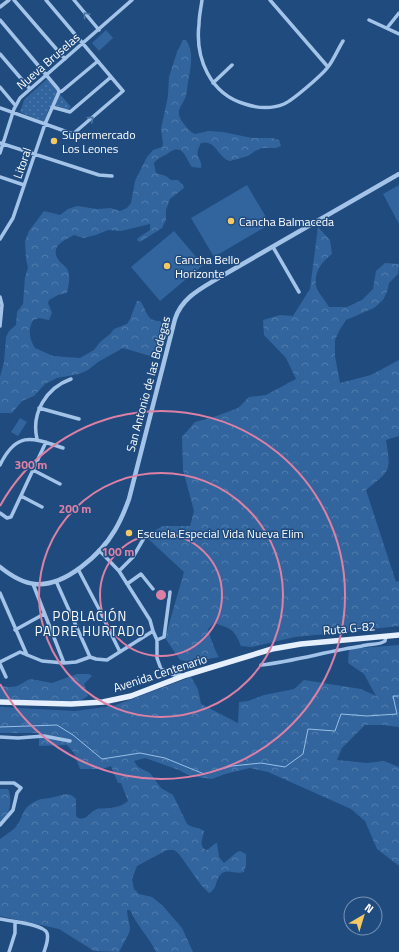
<svg xmlns="http://www.w3.org/2000/svg" width="399" height="952" font-family="'Titillium Web',sans-serif">
<defs>
<pattern id="forest-crowns" width="20" height="18" patternUnits="userSpaceOnUse"><rect width="20" height="18" fill="#32659d"/><path d="M2 6a3 3 0 1 1 6 0M12 15a3 3 0 1 1 6 0" fill="none" stroke="#517cac"/></pattern>
<pattern id="park-dots" width="8" height="8" patternUnits="userSpaceOnUse"><rect width="8" height="8" fill="#32659d"/><path d="M2 2h.1M6 6h.1" fill="none" stroke="#517cac" stroke-width="1.8" stroke-linecap="round"/></pattern>
</defs>
<rect width="100%" height="100%" fill="#1f4b7f"/>
<path fill="#32659d" d="M106,30L113,38L99,51L92,43Z
M247,185L270,224L214,257L191,218Z
M399,185V224L383,194Z
M174,231L203,265L160,301L131,267Z
M20,418L27,422L18,436L11,432Z"/>
<path fill="url(#forest-crowns)" d="M183,40H186C195,53 190,69 188,83C187,87 187,92 186,96C181,108 174,111 184,124C187,128 190,132 195,134L209,131L223,132L252,138H272L279,140L281,146L276,148H262L255,151L248,156L230,161C218,158 216,139 201,143C192,160 203,156 201,168L192,167C186,160 184,145 172,151C170,151 169,153 167,154C161,158 160,156 154,163L156,173L166,176L171,180H178L183,185L184,188L170,199L166,210V220L162,228L140,242L137,240L138,238L150,230V224L121,231L108,230L96,235L83,238L74,235C63,241 48,247 60,262C63,265 67,267 68,271C71,278 68,287 67,293L58,295L49,300L48,303L52,313L49,320L39,318L33,320C28,330 29,338 35,348L53,356L80,358L94,350L100,342L110,334L114,329L127,324L130,319L137,301H140C148,311 145,321 160,321L164,325C163,340 154,340 157,358L123,348L98,362L88,370L79,374L57,378L45,384L34,396L22,401L12,413H0V377L4,362L6,337L9,331L16,325L17,312L23,304L25,277L28,268L26,259L25,241L29,231L44,211L60,215L68,209L77,206L97,209L111,208L120,211L127,208L131,203L135,181L147,157L153,150L162,147L163,144L161,129L168,96L169,77L177,52Z
M318,227L330,240L332,254C322,262 314,271 316,286C318,293 326,301 329,307H347L362,300L373,289L376,271L385,263L399,264L398,274L389,283L387,292L383,300L374,308L346,320L339,331L335,340V356L340,383L371,375L399,360V436L386,440C391,472 391,470 366,490L396,582L399,581V626L337,633L295,637L252,647L241,646C234,628 231,629 214,623L208,629C210,637 215,651 219,657L192,662L180,660L165,638L184,572L145,536L163,526H190L194,511L183,470L182,437L195,422L214,417L238,408L249,397L266,395L296,379L286,358L264,335L263,320L280,315L293,316L310,289Z
M399,645V727L383,725H365L342,748L337,760L367,763L384,761L399,767V866L377,849L365,821L351,809L268,772L250,768L225,774L212,779L190,776L179,770L145,758L134,761L138,767L150,773L161,788L173,795L187,824C192,828 199,827 204,831C203,839 198,845 206,850C211,849 212,844 217,843L219,857L224,863L237,852L240,851L246,854V865L244,872C236,875 228,868 221,874C215,880 217,890 209,893L201,885L179,854L174,850H167L137,866L132,879L134,889L139,894L152,897L163,906L182,928L193,952H156C149,937 137,926 130,910H127C127,917 130,923 130,929C130,933 121,948 119,952L94,951L59,929L0,916V839C5,835 11,832 15,828C25,816 20,808 38,800C43,798 49,799 54,797C63,795 69,791 76,799V816L78,818C87,821 89,812 97,809C100,808 103,809 107,808C115,808 122,806 128,801L121,783H118L111,766L102,769H80L74,753L67,745L39,746V733H0V707L75,711L113,706L191,677L198,689L201,704L238,723L239,702L248,701L264,695L294,689L304,680L361,689L376,696L364,674L348,663L349,649Z
M77,674H89L92,676L84,684L88,696L80,701L69,702L0,699V685C15,690 18,685 30,679L52,683Z
M0,789H8C11,794 11,807 8,813C6,817 3,821 0,824Z"/>
<path fill="url(#park-dots)" d="M47,79L71,107L68,110L51,104L44,122L20,112L24,100Z"/>
<g fill="none" stroke-linecap="round" stroke-linejoin="round">
<path stroke="#97bfe9" stroke-width="1" d="M0,727L57,725L73,735L102,759L140,753L165,758L204,774L232,766L261,763L285,767L303,754L308,729L335,731L341,714L367,716L397,714L393,696H399"/>
<path stroke="#a3c4e8" stroke-width="3.5" d="M14,0L65,59
M74,0L99,30
M202,0C201,8 199,16 199,24C195,58 210,94 245,104C257,108 272,109 284,104C293,100 322,75 328,67C334,59 338,49 343,41
M270,0L328,67
M0,7L9,0
M0,20L58,89L59,92
M369,20L399,34
M387,28L399,13
M0,54L30,89
M213,83L232,65
M0,87L15,105
M59,92L62,91L98,61
M52,107L70,112L111,77
M0,108L73,134L123,91L46,0
M0,143L99,175L112,176
M0,153L14,109L20,98L132,0
M0,177L24,185
M0,239L13,218L45,124L59,92
M273,247L299,292
M0,297L2,305L0,326
M39,408L79,419
M37,439C31,413 46,388 71,379
M0,465C17,430 33,438 63,448
M33,470L60,484
M21,496L42,507
M0,513L7,518L11,517L46,442
M99,550L119,571L150,620L153,631L157,640V658L161,669L174,675H182
M78,569L100,611L120,652
M119,571L133,557L144,538
M56,581L90,657
M33,584L64,663
M127,584L141,574L153,589
M0,593L27,655
M15,630L44,614
M157,640L164,637L170,592
M0,662L20,652L42,661L64,663L76,662L90,657L96,659L107,660L153,631
M0,664L6,677
M261,665C295,661 328,651 362,646C369,644 380,645 385,641L386,636
M0,737L18,738L44,736L70,741
M0,783H14L21,788L17,793L13,810L0,825
M0,919C9,921 44,924 47,933C49,939 46,946 44,952
M9,952L15,933V923"/>
<path stroke="#a3c4e8" stroke-width="4.5" d="M0,567C10,575 22,583 35,584C65,587 101,554 115,530C121,520 125,510 129,499L175,319C182,297 202,288 220,277L399,174"/>
<path stroke="#e5effd" stroke-width="5.5" d="M0,702L71,704L103,702L131,696L186,675L272,649L301,644L399,635"/>
</g>
<defs><path id="oneway-chevron" d="M-2-3.5L2.5 0L-2 3.5" fill="none" stroke-width="1.6" stroke-linecap="round" stroke-linejoin="round"/></defs>
<g stroke="#4d75a4">
<use href="#oneway-chevron" transform="translate(86 15) rotate(-130)"/>
<use href="#oneway-chevron" transform="translate(91 119) rotate(-41)"/>
</g>
<g fill="none" stroke="#dd80a5" stroke-width="2">
<circle cx="161" cy="595" r="61"/>
<circle cx="161" cy="595" r="122"/>
<path d="M0 506A184 184 0 1 1 0 684"/>
</g>
<g fill="#f5c864" stroke="#1f4b7f" stroke-width="1.5">
<circle cx="54" cy="141" r="4"/>
<circle cx="231" cy="221" r="4"/>
<circle cx="167" cy="266" r="4"/>
<circle cx="129" cy="533" r="4"/>
</g>
<g text-anchor="middle" dominant-baseline="central" stroke-width="3" stroke-linejoin="round" paint-order="stroke">
<g font-size="12" fill="#fff" stroke="#1f4b7f">
<text transform="translate(48 61) rotate(-41)">Nueva Bruselas</text>
<text transform="translate(22 163) rotate(-71)">Litoral</text>
<text transform="translate(148 384) rotate(-75)">San Antonio de las Bodegas</text>
<text transform="translate(349 628) rotate(-5)">Ruta G-82</text>
<text transform="translate(160 673) rotate(-18)">Avenida Centenario</text>
</g>
<g font-size="12" fill="#fff" stroke="#1f4b7f" text-anchor="start">
<text x="62" y="134">Supermercado<tspan x="62" dy="14">Los Leones</tspan></text>
<text x="239" y="221">Cancha Balmaceda</text>
<text x="175" y="259">Cancha Bello<tspan x="175" dy="14">Horizonte</tspan></text>
<text x="137" y="533">Escuela Especial Vida Nueva Elim</text>
</g>
<g font-size="13" letter-spacing="1" fill="#fff" stroke="#1f4b7f">
<text x="90" y="616">POBLACIÓN<tspan x="90" dy="15">PADRE HURTADO</tspan></text>
</g>
</g>
<circle cx="161" cy="595" r="6" fill="#dd80a5" stroke="#1f4b7f" stroke-width="2"/>
<g font-size="12" text-anchor="middle" font-weight="bold" fill="#dd80a5" stroke="#1f4b7f" stroke-width="3" stroke-linejoin="round" paint-order="stroke">
<text x="31" y="469">300 m</text>
<text x="75" y="513">200 m</text>
<text x="118" y="556">100 m</text>
</g>
<g transform="translate(363 916) rotate(38)"><circle r="19" fill="#1f4b7f" stroke="#7993b2"/>
<path d="M0-3L7 15L0 10L-7 15Z" fill="#f5c864"/>
<text y="-6" font-size="11" font-weight="bold" text-anchor="middle" fill="#ffffff">N</text>
</g>
</svg>
